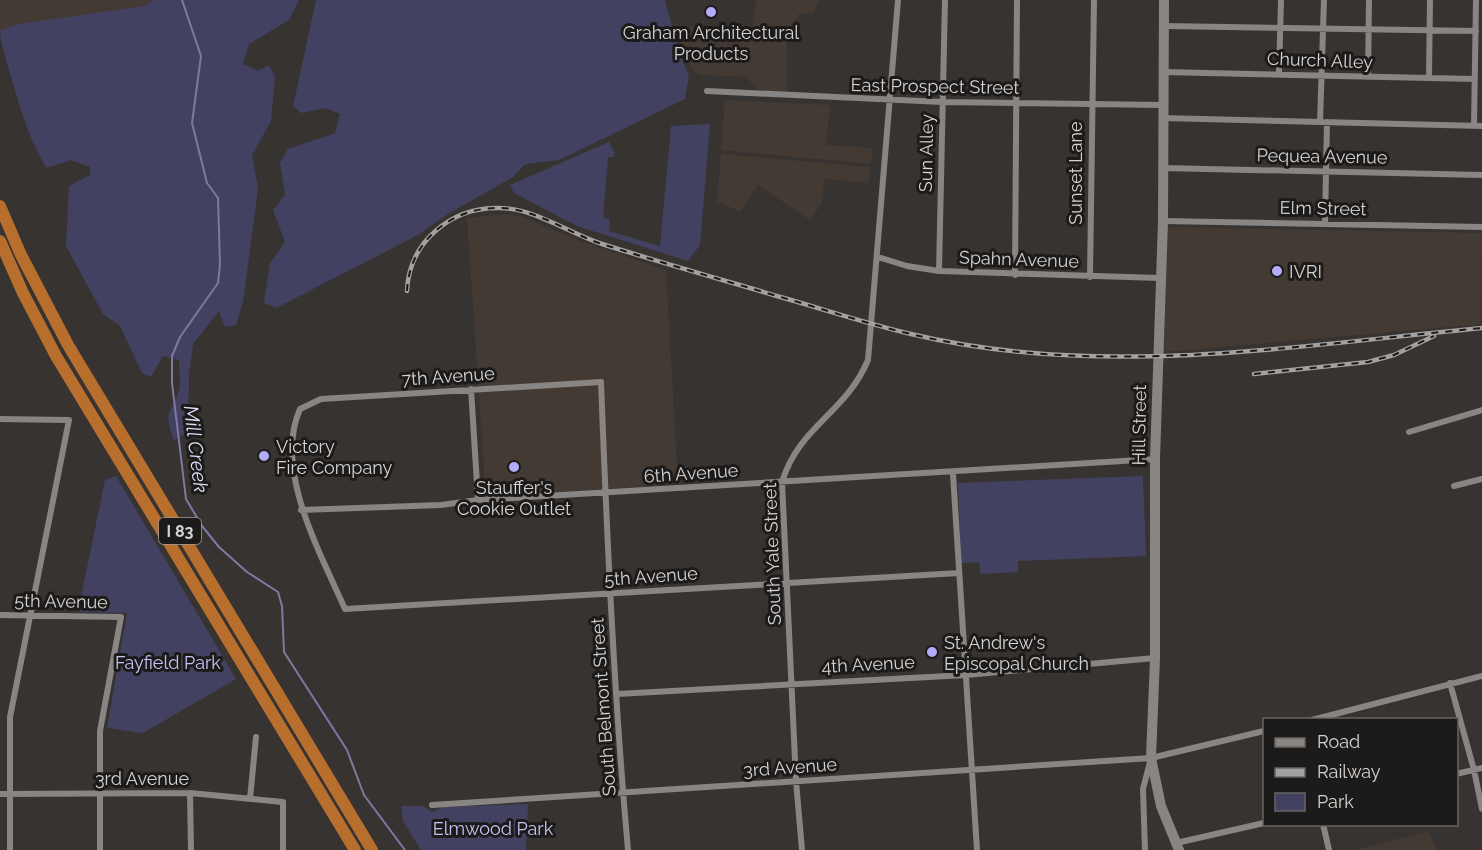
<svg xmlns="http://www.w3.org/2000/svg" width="1482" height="850" font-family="Raleway,sans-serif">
<rect width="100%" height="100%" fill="#373331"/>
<path fill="#433a34" d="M0,0H183L0,30Z
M756,0H819L814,12L799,14L787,32V94L761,92L746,77L702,75L694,72L680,42L676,26L752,31Z
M725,100L830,105L826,145L873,148L871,164L721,150Z
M721,154L871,167L869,183L824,179L822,203L810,220L758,185L740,212L717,201Z
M505,214L523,217L580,241L666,270L678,484L486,497L467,218Z
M1167,227L1482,233L1481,324L1164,352Z
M1429,831L1436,850H1354Z"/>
<path fill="#434162" d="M153,0H299L289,20L249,44L243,64L258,71L269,65L275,77L271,121L252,155L258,188L243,302L236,325L225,327L219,311L193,344L189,374L188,433L174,440C162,409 172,415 179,390C181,381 179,369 179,360L163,356L151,377L142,373L120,326L103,314L66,246L69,186L90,175V167L70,160L47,168C27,137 19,102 8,67C5,54 0,43 0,30L19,24L144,6Z
M316,0H665L680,55L689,76L685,99L559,160L525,164L513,177L448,214L418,235L276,308L264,303L270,263L285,242L273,210L285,195L280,163L288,149L335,133L340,114L326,108L301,113L293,106Z
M710,124L700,245L688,261L577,226L514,193L510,185L609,142L615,153L613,157H608L603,217L610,220L609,231L660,246L671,126Z
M116,476L236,679L143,733L107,728L127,613L78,612L105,480Z
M1143,476L1146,556L1018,561V572L980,574L979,562L961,563L958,483Z
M528,804L526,850H421L403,821L401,806H423L432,812L443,807Z"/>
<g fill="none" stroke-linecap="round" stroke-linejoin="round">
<path stroke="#7c79a2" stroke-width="2" d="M182,0L201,56L192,123L207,183L218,198L220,264L218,283L180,337L172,356V383L186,499L202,526L219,547L247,572L278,592L282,606L284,652L347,750L364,795L405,850"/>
<path stroke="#898582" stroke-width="6" d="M1164,26L1476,31
M1163,72L1475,79
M1279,73L1281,0
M1368,77L1369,0
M1429,78L1430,0
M707,91L942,102L1163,105
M1162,118L1482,126
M1320,122L1324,0
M1474,126L1476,0
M1162,168L1482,175
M1163,221L1482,227
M1325,222L1327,122
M878,257L907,266L939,271L1160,278
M939,271L945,0
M1015,275L1017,0
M1090,277L1094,0
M471,389L478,500
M0,419L69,420L10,717V850
M1409,432L1482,410
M953,474L977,850
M1454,486L1482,479
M301,510L441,505L478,500L1155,459
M0,615L121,617L100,731V850
M1450,683L1474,770L1482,809
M617,694L966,675L1155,658
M1312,720L1482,676
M1456,774L1482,768
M190,793L191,850
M0,794L190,793L283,802V850
M250,799L256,737
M432,805L1151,758L1264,731
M1323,824L1329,850
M1176,843L1264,823
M628,850C614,694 607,538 601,382L321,399L300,409C273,470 321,554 345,609C550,598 754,584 959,573
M802,850L796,781L782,482C799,426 846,413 868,360L898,0
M1145,850L1143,789L1150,762"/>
<path stroke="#898582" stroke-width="10" d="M1164,0L1163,221L1155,459V658L1151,758L1161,806L1179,850"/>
<path stroke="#b86e2c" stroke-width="12" d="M0,206L21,255L68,345L372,850
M0,241L23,293L56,356L355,850"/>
<g stroke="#a4a2a0" stroke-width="4.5">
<path id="rail" d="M407,291C409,242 451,207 499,208C535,208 568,233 602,244C662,263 723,280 784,298C826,310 868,324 911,334C1099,379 1292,346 1482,328
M1254,374L1368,362L1394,355L1434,336"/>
</g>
<use href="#rail" stroke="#1d1b1a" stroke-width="2" stroke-dasharray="7" stroke-linecap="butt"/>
</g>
<g fill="#b3adf9" stroke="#1d1b1a" stroke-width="2">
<circle cx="711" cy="12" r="6"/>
<circle cx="1277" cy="271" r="6"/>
<circle cx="264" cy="456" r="6"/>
<circle cx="514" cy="467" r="6"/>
<circle cx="932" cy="652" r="6"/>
</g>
<g text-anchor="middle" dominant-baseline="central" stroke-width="6" stroke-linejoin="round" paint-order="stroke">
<rect fill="#1d1b1a" stroke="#9e9c9a" stroke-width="1.5" x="159" y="518" width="42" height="26" rx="4.5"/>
<g font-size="16" font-weight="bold" fill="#d5d3d1">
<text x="180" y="531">I 83</text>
</g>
<g font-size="18" fill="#d5d3d1" stroke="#1d1b1a" text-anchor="start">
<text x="711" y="32" text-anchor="middle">Graham Architectural<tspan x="711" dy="21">Products</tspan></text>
<text x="1289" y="271">IVRI</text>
<text x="276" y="446">Victory<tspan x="276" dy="21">Fire Company</tspan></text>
<text x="514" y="487" text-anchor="middle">Stauffer's<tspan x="514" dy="21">Cookie Outlet</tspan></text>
<text x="944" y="642">St. Andrew's<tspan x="944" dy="21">Episcopal Church</tspan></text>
</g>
<g font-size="18" fill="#d5d3d1" stroke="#1d1b1a">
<text transform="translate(1320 60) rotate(2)">Church Alley</text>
<text transform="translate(935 86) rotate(1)">East Prospect Street</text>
<text transform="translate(926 153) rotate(-89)">Sun Alley</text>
<text transform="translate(1322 156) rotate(1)">Pequea Avenue</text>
<text transform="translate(1075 173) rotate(-90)">Sunset Lane</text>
<text transform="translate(1323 208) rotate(1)">Elm Street</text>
<text transform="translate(1019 259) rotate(2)">Spahn Avenue</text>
<text transform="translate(448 376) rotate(-4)">7th Avenue</text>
<text transform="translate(1139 425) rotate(-89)">Hill Street</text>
<text transform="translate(691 473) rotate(-4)">6th Avenue</text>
<text transform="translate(772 554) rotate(-92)">South Yale Street</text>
<text transform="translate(651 576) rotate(-4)">5th Avenue</text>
<text transform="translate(61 601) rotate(1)">5th Avenue</text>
<text transform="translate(868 664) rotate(-3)">4th Avenue</text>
<text transform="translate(603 707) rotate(-94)">South Belmont Street</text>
<text transform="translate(790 767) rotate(-4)">3rd Avenue</text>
<text x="142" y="778">3rd Avenue</text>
</g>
<g font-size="18" fill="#c6c2f7" stroke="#1d1b1a">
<text x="168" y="662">Fayfield Park</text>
<text x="493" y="828">Elmwood Park</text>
</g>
<g font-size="20" font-style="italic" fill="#dfdef9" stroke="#1d1b1a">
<text transform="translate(196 449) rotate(83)">Mill Creek</text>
</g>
</g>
<rect x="1263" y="718" width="195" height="108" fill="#1d1b1a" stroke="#676563" stroke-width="1.5"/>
<rect x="1275" y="738" width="30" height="9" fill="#898582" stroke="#676563" stroke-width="1.5"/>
<text x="1317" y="748" font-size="18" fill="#d5d3d1">Road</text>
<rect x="1275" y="768" width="30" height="9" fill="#a4a2a0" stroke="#676563" stroke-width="1.5"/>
<text x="1317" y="778" font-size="18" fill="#d5d3d1">Railway</text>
<rect x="1275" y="793" width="30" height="18" fill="#434162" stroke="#676563" stroke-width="1.5"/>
<text x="1317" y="808" font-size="18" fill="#d5d3d1">Park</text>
</svg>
